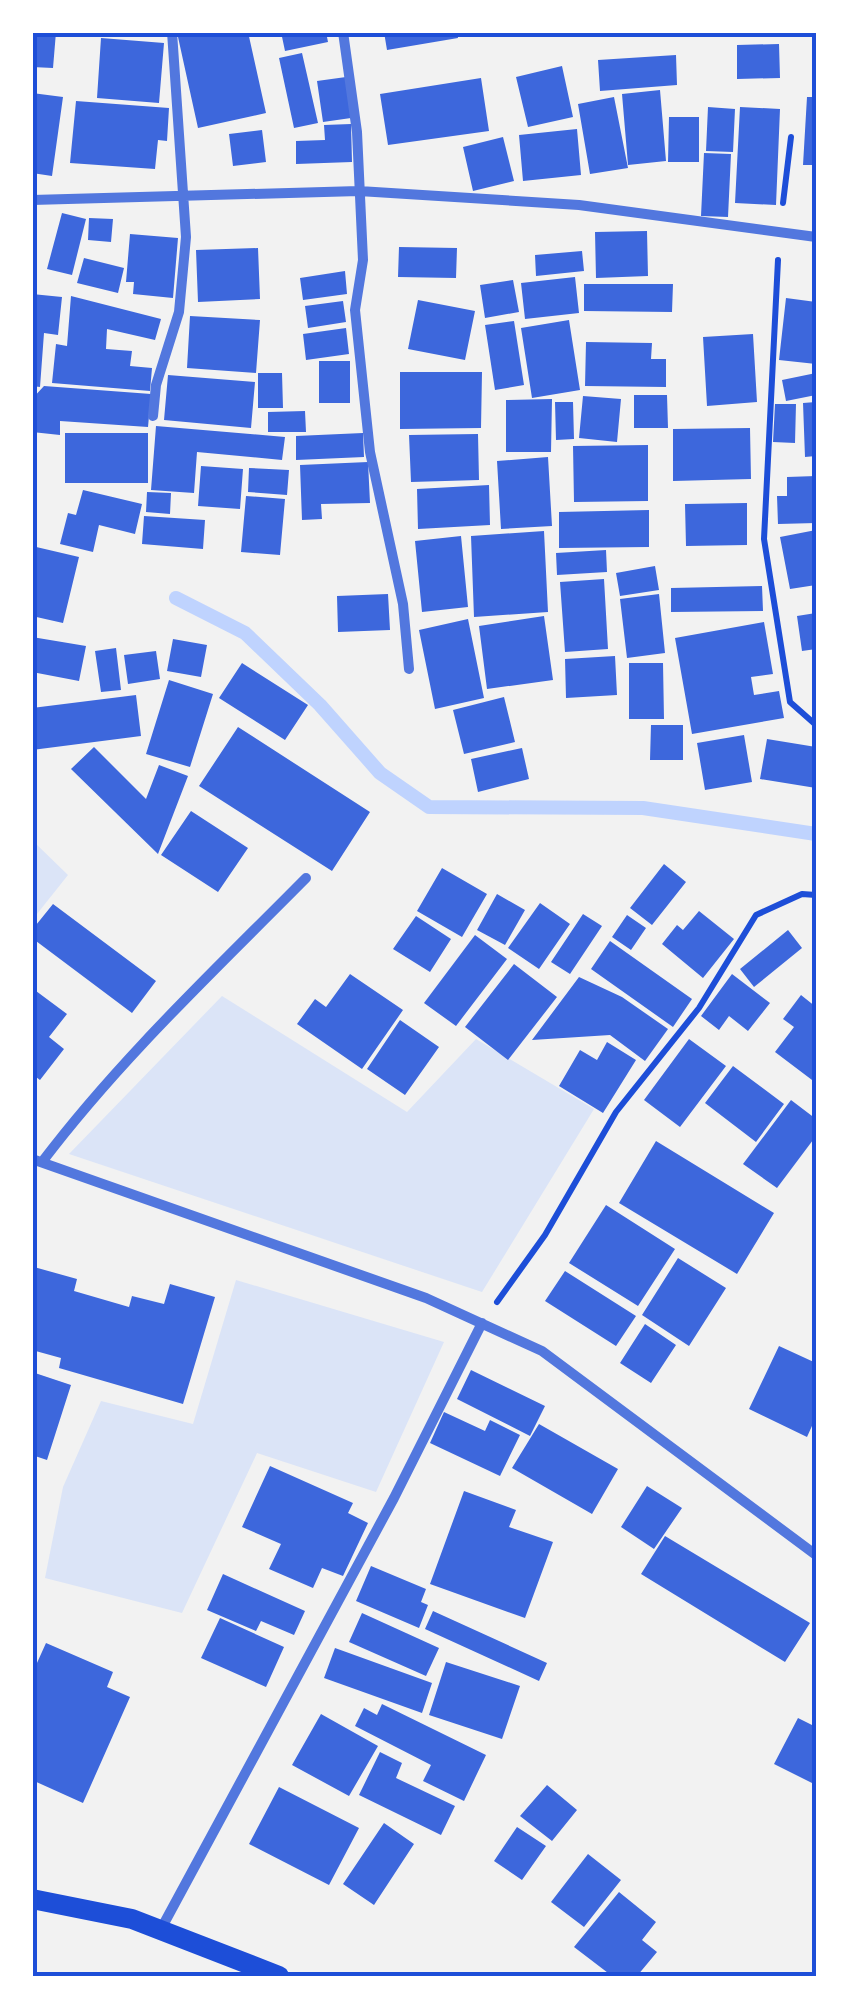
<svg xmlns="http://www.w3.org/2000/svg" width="849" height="2009" font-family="Montserrat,sans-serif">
<rect width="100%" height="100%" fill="#f2f2f2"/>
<path fill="#dbe4f7" d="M33,841L68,875L33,919Z
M222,996L407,1112L476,1039L594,1109L482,1292L69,1154Z
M236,1280L444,1342L376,1492L257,1453L182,1613L45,1578L63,1487L101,1401L193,1424Z"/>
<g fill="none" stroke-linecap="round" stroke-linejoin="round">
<path stroke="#bfd3fe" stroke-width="14" d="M176,598L245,633L320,705L380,773L429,807L643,808L816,834"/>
</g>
<path fill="#3d67dc" d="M32,32H56L53,68L32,67Z
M201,32H248L266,113L198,128L178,37Z
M281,32H326L328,42L285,51Z
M384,32H457L458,38L387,50Z
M696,32H760V37H696Z
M101,38L164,43L159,103L97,98Z
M779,44L780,78L737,79V45Z
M302,53L318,123L294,128L279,58Z
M676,55L677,85L600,91L598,60Z
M562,66L573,117L528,127L516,77Z
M346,77L351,118L323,122L317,81Z
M481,78L489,131L388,145L380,94Z
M660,90L666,161L628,165L622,94Z
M32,93L63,97L52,176L32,173Z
M614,97L628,168L590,174L578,104Z
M807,97H816V165H803Z
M76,101L169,108L167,141L158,140L155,169L70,163Z
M708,107L735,109L733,152L706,151Z
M740,107L780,109L776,205L735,203Z
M669,117H699V162H668Z
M351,124L352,162L296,164V141L325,140L324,125Z
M577,129L581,175L523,181L519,135Z
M262,130L266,162L233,166L229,134Z
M503,137L514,181L473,191L463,147Z
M704,153L731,154L728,217L701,216Z
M62,213L86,219L72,275L47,269Z
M89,218L113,219L111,242L88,240Z
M647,231L648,276L596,278L595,232Z
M130,234L178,238L173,298L133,294L134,282H126Z
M399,247L457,248L456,278L398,277Z
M258,248L260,299L198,302L196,250Z
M582,251L584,271L536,276L535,255Z
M84,258L124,268L118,293L77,283Z
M345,271L347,294L303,300L300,278Z
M575,277L579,313L525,319L521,283Z
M513,280L519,312L485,318L480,285Z
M584,284H673L672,312L584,311Z
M32,294L62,297L58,335L44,333L40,387L32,386Z
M71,296L161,319L155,340L107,329L106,349L132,351L130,366L152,368L150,391L52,383L56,344L67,346Z
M786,298L816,302V364L779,360Z
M418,300L475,311L465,360L408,349Z
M343,301L346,322L308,328L305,306Z
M190,316L260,320L256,373L187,368Z
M569,320L580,390L532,398L521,328Z
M514,321L524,385L495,390L485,325Z
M346,328L349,354L306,360L303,334Z
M753,334L757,402L707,406L703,337Z
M586,342L652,343L651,359H666V387L585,386Z
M319,361H350V403H319Z
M400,372H482L481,428L400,429Z
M258,373H282L283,408H258Z
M816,373V395L786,401L782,380Z
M168,375L255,382L251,428L164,420Z
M44,386L151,394L148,427L60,421V435L32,432V399Z
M634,395H667L668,428H634Z
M583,396L621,399L617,442L579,438Z
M552,399L551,452H506V400Z
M555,402H573L574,439L556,440Z
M816,402V456L805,457L803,403Z
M775,404H796L795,443L773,442Z
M305,411L306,432H268V412Z
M156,426L285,437L282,460L197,452L194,493L151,490Z
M750,428L751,479L673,481V429Z
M65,433H148V483H65Z
M363,433L364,457L296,460V436Z
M478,434L479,480L411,482L409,435Z
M648,445V501L574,502L573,446Z
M548,457L552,526L501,529L497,461Z
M368,462L370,503L321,504L322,519L302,520L300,465Z
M201,466L243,469L240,509L198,506Z
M249,468L289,470L287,495L248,492Z
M816,476V523L778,524L777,496H787V477Z
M489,485L490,525L418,529L417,489Z
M83,490L142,504L135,534L99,525L93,552L60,544L68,513L76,515Z
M147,492L171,493L170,514L146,512Z
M246,496L285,499L280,555L241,552Z
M747,503V545L686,546L685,504Z
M649,510V547L559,548V512Z
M144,516L205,520L203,549L142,544Z
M816,530V585L790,589L780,537Z
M544,531L548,612L474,617L471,536Z
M461,536L468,607L422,612L415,541Z
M32,546L79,557L63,623L32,616Z
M606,550L607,572L557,575L556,553Z
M655,566L659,590L620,596L616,573Z
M604,579L608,649L565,652L560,582Z
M762,586L763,611L671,612V588Z
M388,594L390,630L338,632L337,596Z
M659,594L665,653L627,658L620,599Z
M816,613V649L802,651L797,616Z
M544,616L553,680L487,689L479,626Z
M468,619L484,698L435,709L419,630Z
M764,622L773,674L751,677L754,695L779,691L784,718L692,734L675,638Z
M32,637L86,646L79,681L32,672Z
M173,639L207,645L201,677L167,671Z
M116,648L121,690L101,692L95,651Z
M156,651L160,679L128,684L124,655Z
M615,656L617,695L566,698L565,659Z
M242,663L308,705L285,740L219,698Z
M629,663H663L664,719H629Z
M169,680L213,694L190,767L146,754Z
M136,695L141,736L32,750V708Z
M504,697L515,742L464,754L453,710Z
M651,725H683V760H650Z
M238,727L370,812L332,871L199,786Z
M744,735L752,782L705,790L697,743Z
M767,739L816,747V788L760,779Z
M94,747L146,799L159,765L188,776L158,854L71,769Z
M522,748L529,779L478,792L471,759Z
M191,811L248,848L218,892L161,855Z
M664,864L686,882L652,925L630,908Z
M442,868L487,894L462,937L417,911Z
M497,894L525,910L505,945L477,930Z
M540,903L570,924L539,969L508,948Z
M53,904L156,981L132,1013L32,938V930Z
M699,911L734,939L703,978L662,944L677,925L683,930Z
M583,914L602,926L570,974L551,962Z
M627,915L646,928L631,950L612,937Z
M416,916L451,939L430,972L393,949Z
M788,930L802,948L754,987L740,969Z
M475,935L507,959L456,1026L424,1003Z
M610,941L692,999L673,1027L591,969Z
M514,964L557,997L508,1060L465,1027Z
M350,974L403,1010L362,1069L297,1024L315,999L326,1007Z
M732,974L770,1003L748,1031L729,1016L719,1030L701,1016Z
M579,977L622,997L668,1029L645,1061L610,1035L532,1040Z
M32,988L67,1014L49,1037L64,1049L40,1080L32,1074Z
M801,995L816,1007V1083L775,1052L794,1027L783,1019Z
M400,1020L439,1047L405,1095L367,1069Z
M689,1039L726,1066L680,1127L644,1100Z
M607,1042L636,1060L603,1113L559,1086L580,1050L597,1060Z
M733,1066L784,1104L756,1142L705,1103Z
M791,1100L816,1119V1136L777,1188L743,1164Z
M656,1141L774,1213L737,1274L619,1203Z
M606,1205L675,1249L638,1306L569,1263Z
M678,1258L726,1288L689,1346L642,1315Z
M34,1267L77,1279L74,1291L129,1307L132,1296L164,1304L170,1284L215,1297L183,1404L59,1368L61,1358L32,1350Z
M565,1271L636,1316L616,1346L545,1301Z
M645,1324L676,1345L651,1383L620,1363Z
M779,1346L816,1363V1417L807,1437L749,1409Z
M471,1370L545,1406L530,1436L457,1399Z
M32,1372L71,1385L47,1460L32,1455Z
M444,1412L485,1431L490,1420L520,1435L500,1476L430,1443Z
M539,1424L618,1469L592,1514L512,1468Z
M270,1466L353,1503L348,1513L368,1523L343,1576L322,1568L313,1588L269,1569L281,1544L242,1527Z
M647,1486L682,1508L654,1549L621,1527Z
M464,1491L516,1510L509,1527L553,1542L525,1618L430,1584Z
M665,1536L810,1623L785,1662L641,1574Z
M371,1566L426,1589L421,1602L428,1605L419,1628L356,1601Z
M223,1574L305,1611L294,1635L261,1621L256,1631L207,1610Z
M433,1611L547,1663L539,1681L425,1629Z
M362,1613L439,1648L426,1676L349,1642Z
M220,1618L284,1647L266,1687L201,1658Z
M46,1643L113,1672L107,1687L130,1697L83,1803L32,1780V1674Z
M335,1648L432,1683L422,1713L324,1678Z
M446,1662L520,1686L502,1739L429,1715Z
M382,1704L486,1755L464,1801L423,1781L431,1765L355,1726L364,1708L377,1715Z
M321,1714L378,1746L349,1796L292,1765Z
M798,1718L816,1727V1785L774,1764Z
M380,1752L402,1763L396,1778L455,1806L441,1835L359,1795Z
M547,1785L577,1810L552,1841L520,1816Z
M279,1787L359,1828L329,1885L249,1844Z
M384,1823L414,1844L374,1905L343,1884Z
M517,1827L546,1846L522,1880L494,1861Z
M588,1854L621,1880L584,1927L551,1902Z
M619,1892L656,1922L642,1940L657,1952L637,1976H612L574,1947Z"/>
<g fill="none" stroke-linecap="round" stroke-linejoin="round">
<path stroke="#1d4ed8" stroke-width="6" d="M783,203L791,137
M778,260L764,539L790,702L816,725
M497,1302L545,1235L616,1112L699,1008L756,915L802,894L816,895"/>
<path stroke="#5277de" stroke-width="10" d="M343,32L357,132L363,260L355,310L370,452L403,604L409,669
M32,200L359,191L579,205L816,237
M153,416L156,385L179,312L186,237L172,32
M32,1159L426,1298L542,1351L816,1555
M42,1162C120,1059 215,970 306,878
M161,1929L394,1498L482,1323"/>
<path stroke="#1d4ed8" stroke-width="20" d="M32,1899L132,1919L279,1976"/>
</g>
<rect width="849" height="2009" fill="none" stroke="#ffffff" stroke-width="70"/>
<rect x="35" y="35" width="779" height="1939" fill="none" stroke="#1d4ed8" stroke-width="4"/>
</svg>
